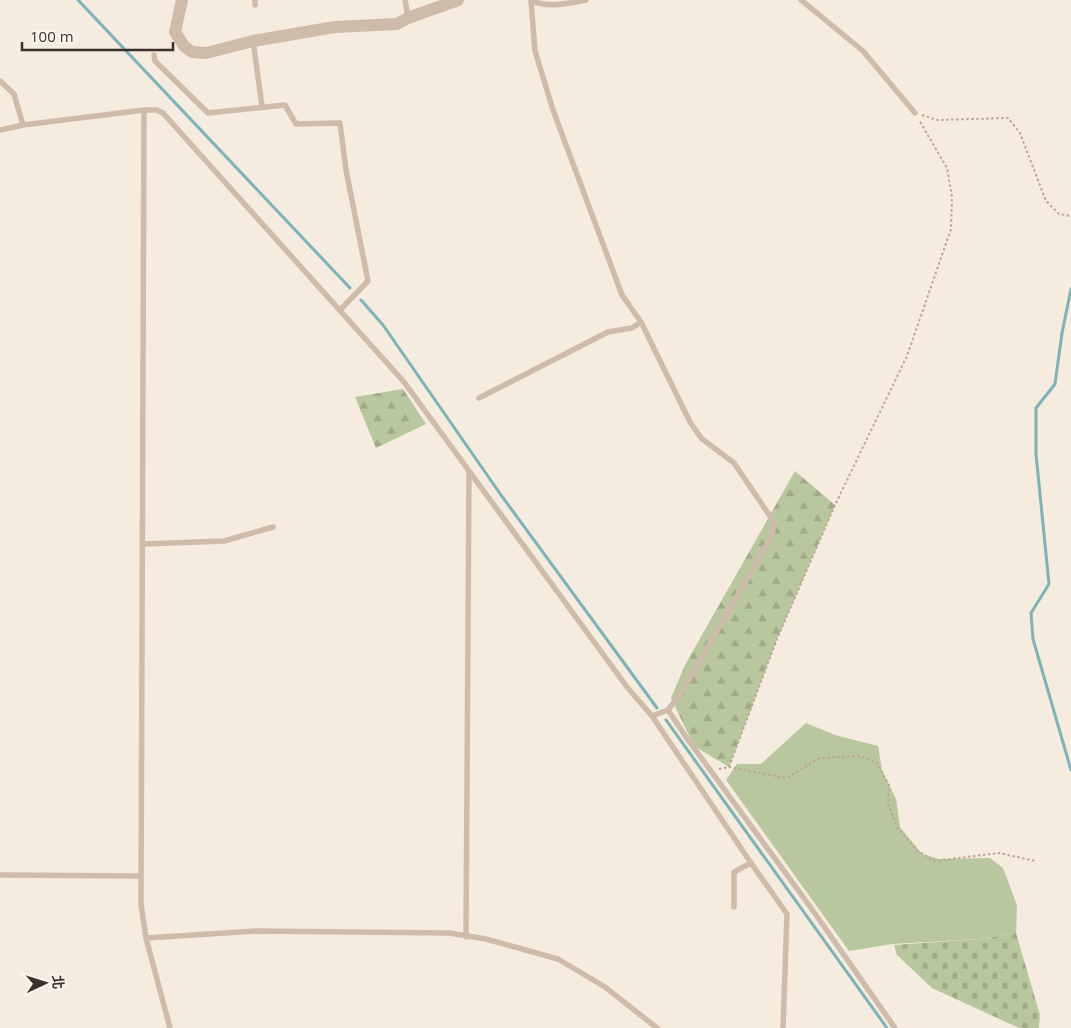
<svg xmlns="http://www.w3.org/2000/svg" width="1071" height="1028" font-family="'Open Sans','Noto Sans TC',sans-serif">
<defs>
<pattern id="forest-firs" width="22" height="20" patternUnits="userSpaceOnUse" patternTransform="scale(1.25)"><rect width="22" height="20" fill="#b8c79d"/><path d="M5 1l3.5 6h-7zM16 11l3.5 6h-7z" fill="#9fab87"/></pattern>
<pattern id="cemetery-stones" width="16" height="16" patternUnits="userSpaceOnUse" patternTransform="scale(1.25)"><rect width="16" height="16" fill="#b8c79d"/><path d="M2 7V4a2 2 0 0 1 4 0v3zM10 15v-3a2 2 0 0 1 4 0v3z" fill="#9fab87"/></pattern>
</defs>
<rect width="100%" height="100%" fill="#f5ebdf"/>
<path fill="#b8c79d" d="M806,723L835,735L878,746L882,770L896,799L900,827L922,854L939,859L990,858L1003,868L1017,905L1016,933L980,939L892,944L849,951L726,780L737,764H761Z"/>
<path fill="url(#forest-firs)" d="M403,389L426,424L376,448L355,397Z
M795,471L835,505L777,639L729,767L694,746L671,698L685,665Z"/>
<path fill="url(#cemetery-stones)" d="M1016,933L1040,1015L1039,1028H1019L932,988L897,955L894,945L980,939Z"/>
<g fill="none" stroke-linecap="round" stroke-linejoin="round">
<path stroke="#7bb3b6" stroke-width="3" d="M78,0L350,288
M1071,289L1062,333L1055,384L1036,408V454L1049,584L1031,613L1033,639L1071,770
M361,300L383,325L501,495L657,708
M666,720L887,1028"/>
<path stroke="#bca593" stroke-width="2" stroke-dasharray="2.5 2.5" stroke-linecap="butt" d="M922,115L937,120L1008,118L1020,133L1046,201L1059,214L1071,216
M729,767L777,639L835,505L907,356L951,229L952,197L947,168L919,120
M719,769L729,767L786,778L820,758L860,756L876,762L889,785L888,804L898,829L918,851L934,861L999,853L1035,861"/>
<path stroke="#cfbba9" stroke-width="5.5" d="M255,0V5
M405,0L408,17
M531,0C547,9 569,3 586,0
M801,0L863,51L915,113
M531,1L535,51L553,110L622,295L641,322
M253,41L262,106
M154,55L155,61L208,113L285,105L296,124L340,123L346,170L368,281L341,309
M0,81L14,94L23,125
M144,110L141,904L146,938L170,1028
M0,130L23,125L144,110H157L163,113L404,382L627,687L652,716L751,863
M479,398L608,332L632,328L641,322L690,422L701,438L734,463L774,522L772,536L681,693L668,710L652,716
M143,544L224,541L273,527
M668,710L686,737L809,905L895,1028
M0,875L141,876
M734,907V872L751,863L787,914L783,1028
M466,937L469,473
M146,938L256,931L449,933L486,939L558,959L605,987L657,1028"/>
<path stroke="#cfbba9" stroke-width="12" d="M182,0L175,32L184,46L192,52L206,53L253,41L335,27L397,24L408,18L458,0"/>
</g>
<g transform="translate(45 983) rotate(86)" stroke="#fcf5ed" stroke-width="4" paint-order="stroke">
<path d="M0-4L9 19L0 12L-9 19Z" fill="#3c302a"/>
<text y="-8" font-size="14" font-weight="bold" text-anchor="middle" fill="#3c302a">北</text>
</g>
<path d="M22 42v8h151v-8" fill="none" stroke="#3c302a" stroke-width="2.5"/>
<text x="30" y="42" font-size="15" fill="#3c302a" stroke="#fcf5ed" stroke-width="4" paint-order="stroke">100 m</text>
</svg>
